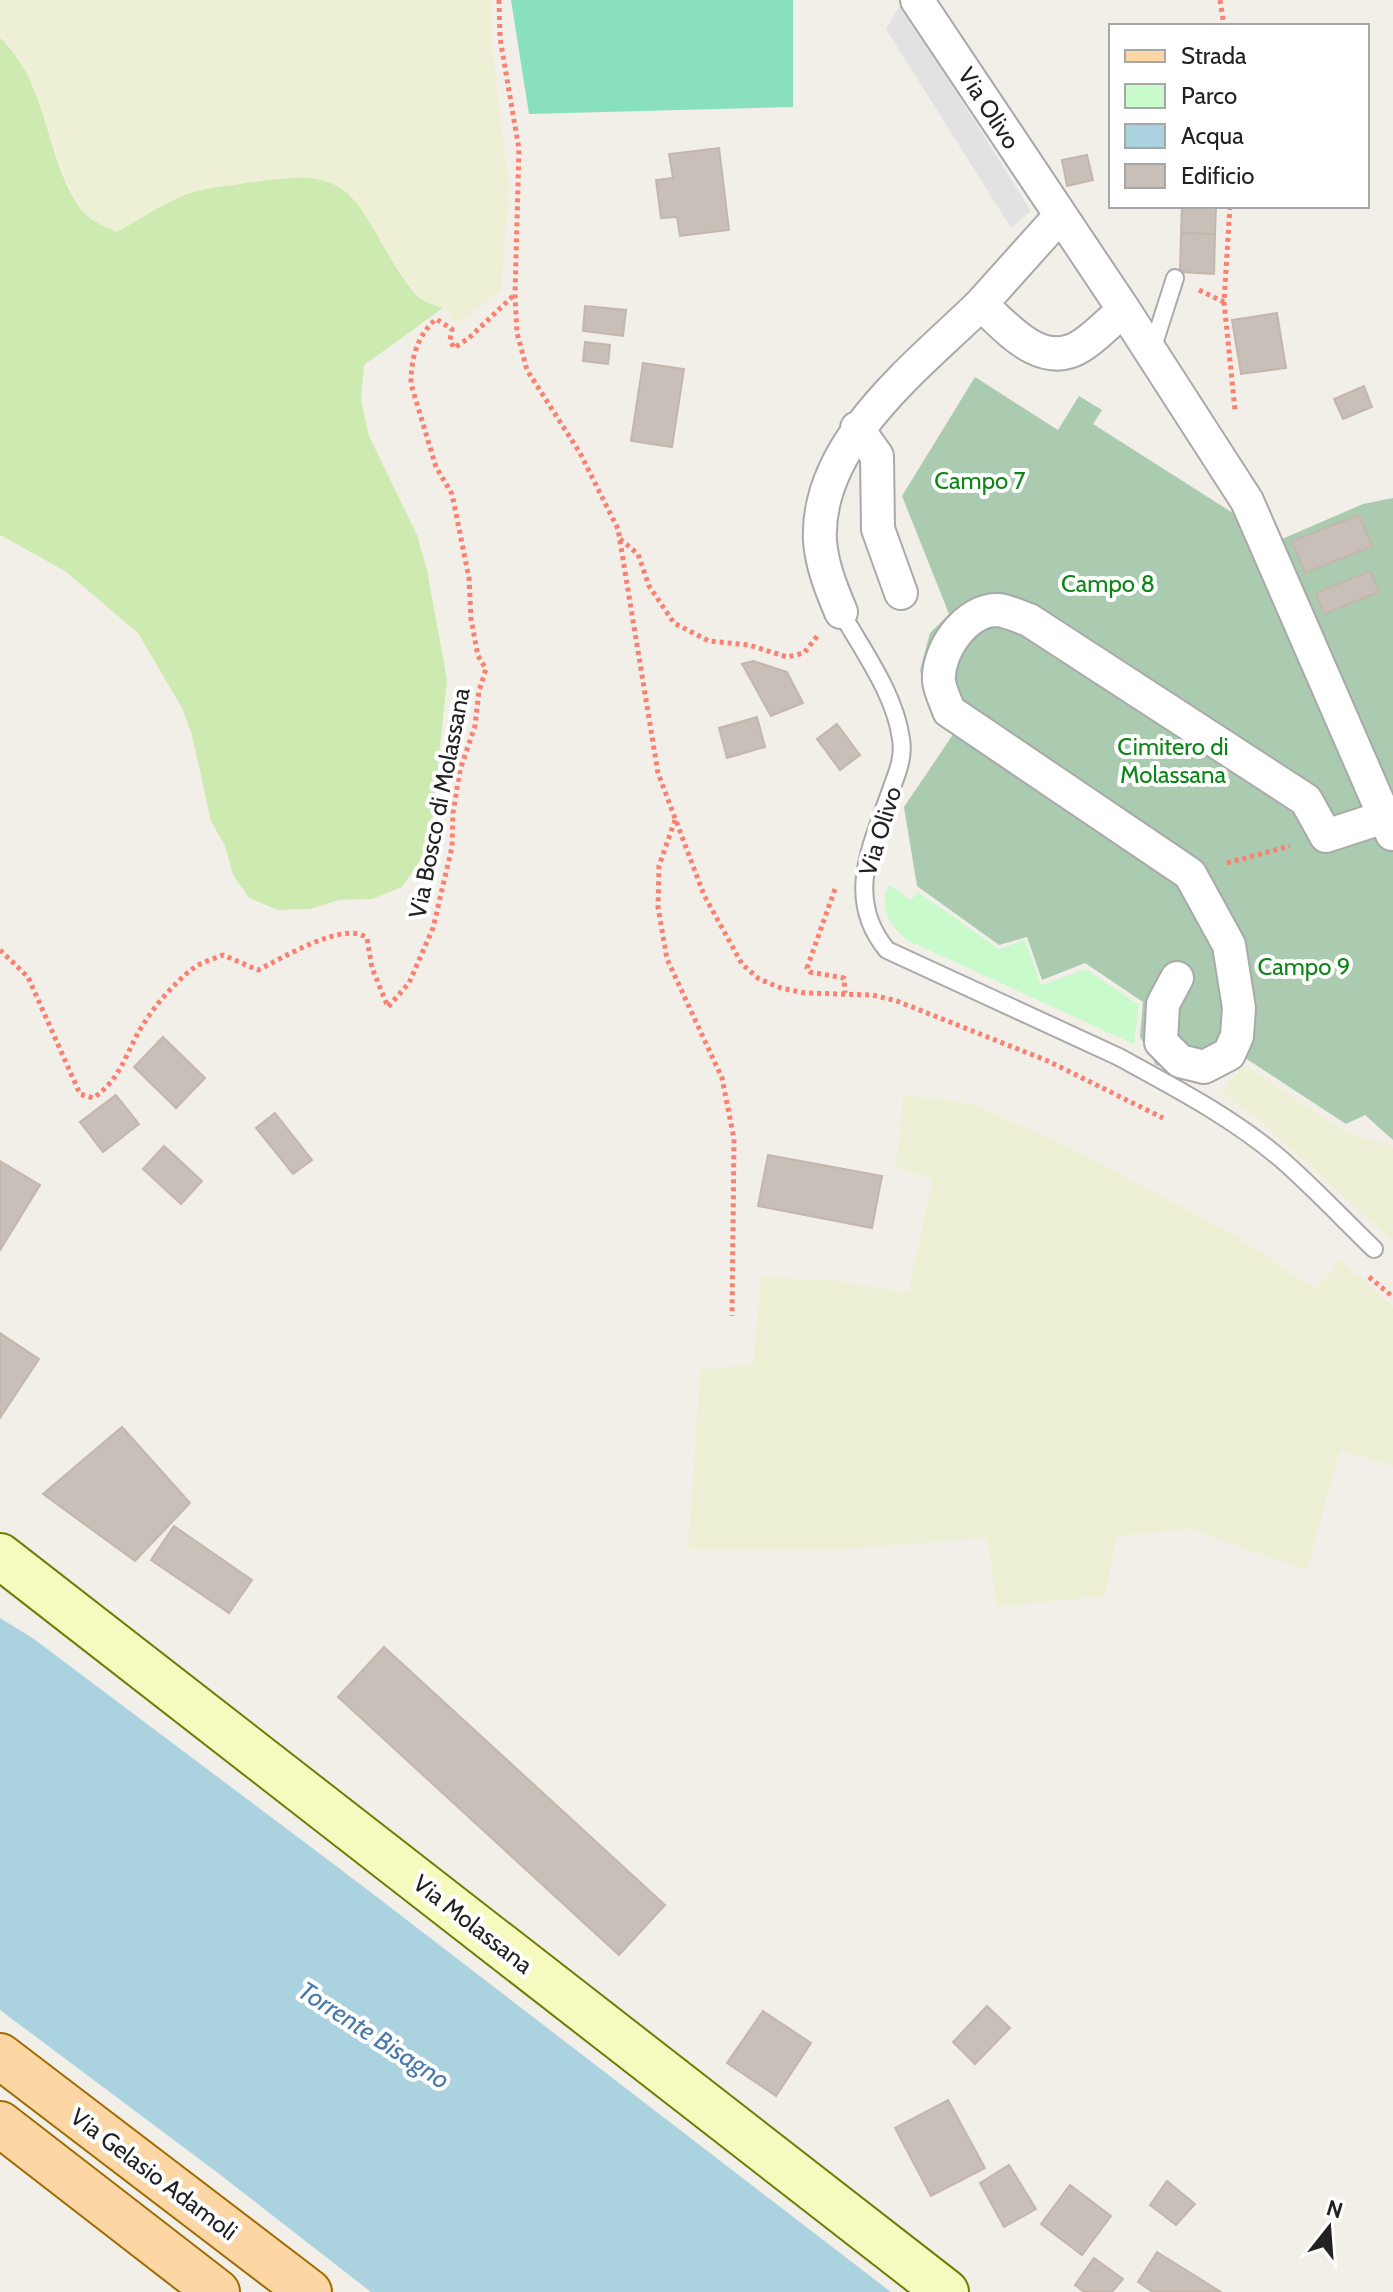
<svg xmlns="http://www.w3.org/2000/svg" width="1393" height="2292" font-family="Cabin,sans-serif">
<rect width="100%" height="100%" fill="#f2efe9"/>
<path fill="#eef0d5" d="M0,0H491V38L509,189L501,291L457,324L443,308L419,298L383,247L363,211L287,176L192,193L117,232L96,223L82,210L63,172L34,87L12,49L0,38Z
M1244,1065L1349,1134L1386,1143L1393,1147V1241L1259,1120L1221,1092Z
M903,1095L969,1103L1067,1146L1231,1233L1315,1289L1340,1260L1393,1306V1466L1340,1450L1307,1570L1189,1529L1117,1536L1105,1596L997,1607L987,1538L844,1549H688L700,1370L753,1364L761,1277L829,1280L908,1292L933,1179L896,1168Z"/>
<path fill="#cdebb0" d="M0,38C50,85 44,158 81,209C90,221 103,226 117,232C141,219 166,201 193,192C213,187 234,185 254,182C297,176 336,169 363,212C376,231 404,287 421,299C427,303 436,305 443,308L364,365L361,401L369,436L417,535L427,570L447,680L432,824L422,858L402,887L372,899L339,900L310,909L278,910L249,898L233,875L225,846L211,821L192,735L182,708L138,633L65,571L0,535Z"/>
<path fill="#aacbaf" d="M975,377L1058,430L1079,396L1102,410L1093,424L1236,515L1247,544L1277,533L1282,539L1363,504L1393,498V1140L1365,1115L1346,1124L1242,1056L1222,1078L1188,1075L1156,1065L1140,1037L1143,1002L1085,963L1042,980L1027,937L999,945L917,886L904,807L954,733L928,706L920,670L930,633L949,614L902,496Z"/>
<path fill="#c8facc" d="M889,885L911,900L918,892L999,949L1025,940L1041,985L1086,969L1139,1005L1134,1044L907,940C890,925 878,908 889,885Z"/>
<path fill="#88e0be" d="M511,0H793V107L529,114Z"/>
<path fill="#e2e2e2" d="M901,4L1031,211L1011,228L886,29Z"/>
<path fill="#aad3df" d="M0,1618L34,1639L360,1884L891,2292H371L218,2173L0,2010Z"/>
<path fill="#c7bfb8" stroke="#c4b6ab" stroke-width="2" d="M719,148L729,230L680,236L677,217L661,218L656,180L673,178L669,154Z
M1087,155L1093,180L1067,186L1062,160Z
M1182,206H1216L1215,234L1181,233Z
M1181,233L1215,234L1214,274L1180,272Z
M585,306L626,310L623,336L583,331Z
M1277,313L1286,368L1241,374L1232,320Z
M585,342L610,345L608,364L583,361Z
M643,363L684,369L672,447L631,441Z
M1364,386L1372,407L1343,419L1334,399Z
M1359,515L1372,546L1305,573L1292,541Z
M1370,571L1379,592L1324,614L1316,593Z
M753,661L787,672L803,703L771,716L742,664Z
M757,717L765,747L727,758L719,728Z
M837,724L860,755L840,770L817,739Z
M163,1037L205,1078L176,1108L134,1067Z
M116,1095L139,1124L103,1152L80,1122Z
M275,1113L312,1160L293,1174L256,1128Z
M164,1146L202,1181L181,1204L143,1169Z
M768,1155L882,1176L872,1228L758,1206Z
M0,1161L40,1185L0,1250Z
M0,1333L39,1359L0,1418Z
M122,1427L190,1503L135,1561L43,1494Z
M174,1526L252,1580L229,1613L151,1560Z
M384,1647L665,1905L619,1955L338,1697Z
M987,2006L1010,2028L975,2064L953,2042Z
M763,2011L811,2043L776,2096L727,2063Z
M948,2100L985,2168L931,2196L895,2128Z
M1009,2165L1036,2209L1004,2227L980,2183Z
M1167,2181L1195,2204L1176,2225L1150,2205Z
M1070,2185L1111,2216L1082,2255L1041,2224Z
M1157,2252L1221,2292H1153L1138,2282Z
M1094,2258L1123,2279L1112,2292H1084L1075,2285Z"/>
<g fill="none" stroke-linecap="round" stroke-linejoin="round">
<g stroke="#a9a9a9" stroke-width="20">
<path id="lane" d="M1151,353L1175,278
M841,612C863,651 895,694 901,739C904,756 898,771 892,787C873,843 843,897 887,950L1119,1057C1174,1087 1233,1118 1281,1159C1313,1187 1343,1219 1374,1249"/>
</g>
<g stroke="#a9a9a9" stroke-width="36">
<path id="street" d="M917,0L1124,310L1247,501L1392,834
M1060,216L981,304C1007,328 1042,371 1081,346C1096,337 1110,321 1124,310
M857,428L877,456L878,529L901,593
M841,612C831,588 822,566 820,541C815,443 918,366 981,304
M1177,978L1163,1004L1161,1042L1180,1061L1204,1067L1229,1054L1237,1036L1239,1008L1229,945L1190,874L949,711C946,702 940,691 939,681C937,651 966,609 998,610C1008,611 1020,617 1029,620L1306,800L1326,836L1384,817"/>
</g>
<g stroke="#707d05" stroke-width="48">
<path id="secondary" d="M0,1556L946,2292"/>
</g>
<g stroke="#a06b00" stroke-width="48">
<path id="primary" d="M0,2056L309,2292
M0,2124L217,2292"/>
</g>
<path stroke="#fa8072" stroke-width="5" stroke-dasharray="4 4" stroke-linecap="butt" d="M499,0L500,38L519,149L515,295L517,333L527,370L580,453L618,529L658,773L704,895L742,964L759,979L781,988L805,993L872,995L897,1001L1048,1061L1163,1118
M1220,0L1224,26
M1230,206L1224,302L1235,410
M1199,290L1224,302
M620,539L638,554L649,586L674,623L709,641L749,645L787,657L804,653L818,635
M675,820L659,866L658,907L667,959L722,1078L734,1139L732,1316
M1227,863L1290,846
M835,889L807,968L810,972L844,978L845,993
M0,950L28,977L80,1094L93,1098C118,1082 125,1057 138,1033C151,1010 173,983 195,967C202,962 214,959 223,955L258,970C283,958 344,920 367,938L372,968L388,1007L409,983L433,928L452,847L453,813L460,770L475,726L479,691L486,669L478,656L471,619L469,578L452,494L436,467L411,384C411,358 417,336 436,319L452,329L450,340L454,348L469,338L514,295
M1369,1277L1393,1297"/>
<use href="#lane" stroke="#fff" stroke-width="16"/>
<use href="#street" stroke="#fff" stroke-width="32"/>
<use href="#secondary" stroke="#f7fabf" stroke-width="44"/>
<use href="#primary" stroke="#fcd6a4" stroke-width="44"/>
</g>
<g text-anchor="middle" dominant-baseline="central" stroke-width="8" stroke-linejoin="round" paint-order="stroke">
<g font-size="24" fill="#222" stroke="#fff">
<text transform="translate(989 108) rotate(57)">Via Olivo</text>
<text transform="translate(439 803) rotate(-79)">Via Bosco di Molassana</text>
<text transform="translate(880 831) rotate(-73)">Via Olivo</text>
<text transform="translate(473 1924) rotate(38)">Via Molassana</text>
<text transform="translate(154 2174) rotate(37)">Via Gelasio Adamoli</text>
</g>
<g font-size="24" fill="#0c8416" stroke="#fff">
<text x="980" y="480">Campo 7</text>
<text x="1108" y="583">Campo 8</text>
<text x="1173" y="746">Cimitero di<tspan x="1173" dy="28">Molassana</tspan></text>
<text x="1304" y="966">Campo 9</text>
</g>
<g font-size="26" font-style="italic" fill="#4a7aab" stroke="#fff">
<text transform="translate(374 2035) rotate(33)">Torrente Bisagno</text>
</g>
</g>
<rect x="1109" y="24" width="260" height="184" fill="#ffffff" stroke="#a7a7a7" stroke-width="2"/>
<rect x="1125" y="50" width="40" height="12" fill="#fcd6a4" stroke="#a7a7a7" stroke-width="2"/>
<text x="1181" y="64" font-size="24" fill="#222222">Strada</text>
<rect x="1125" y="84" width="40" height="24" fill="#c8facc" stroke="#a7a7a7" stroke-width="2"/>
<text x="1181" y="104" font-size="24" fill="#222222">Parco</text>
<rect x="1125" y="124" width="40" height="24" fill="#aad3df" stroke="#a7a7a7" stroke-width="2"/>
<text x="1181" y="144" font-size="24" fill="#222222">Acqua</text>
<rect x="1125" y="164" width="40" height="24" fill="#c7bfb8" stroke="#a7a7a7" stroke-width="2"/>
<text x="1181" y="184" font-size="24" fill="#222222">Edificio</text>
<g transform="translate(1329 2228) rotate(17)" stroke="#ffffff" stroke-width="6" paint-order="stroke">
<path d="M0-6L14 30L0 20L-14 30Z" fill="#222222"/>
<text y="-12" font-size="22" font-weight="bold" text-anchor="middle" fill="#222222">N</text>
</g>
</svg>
